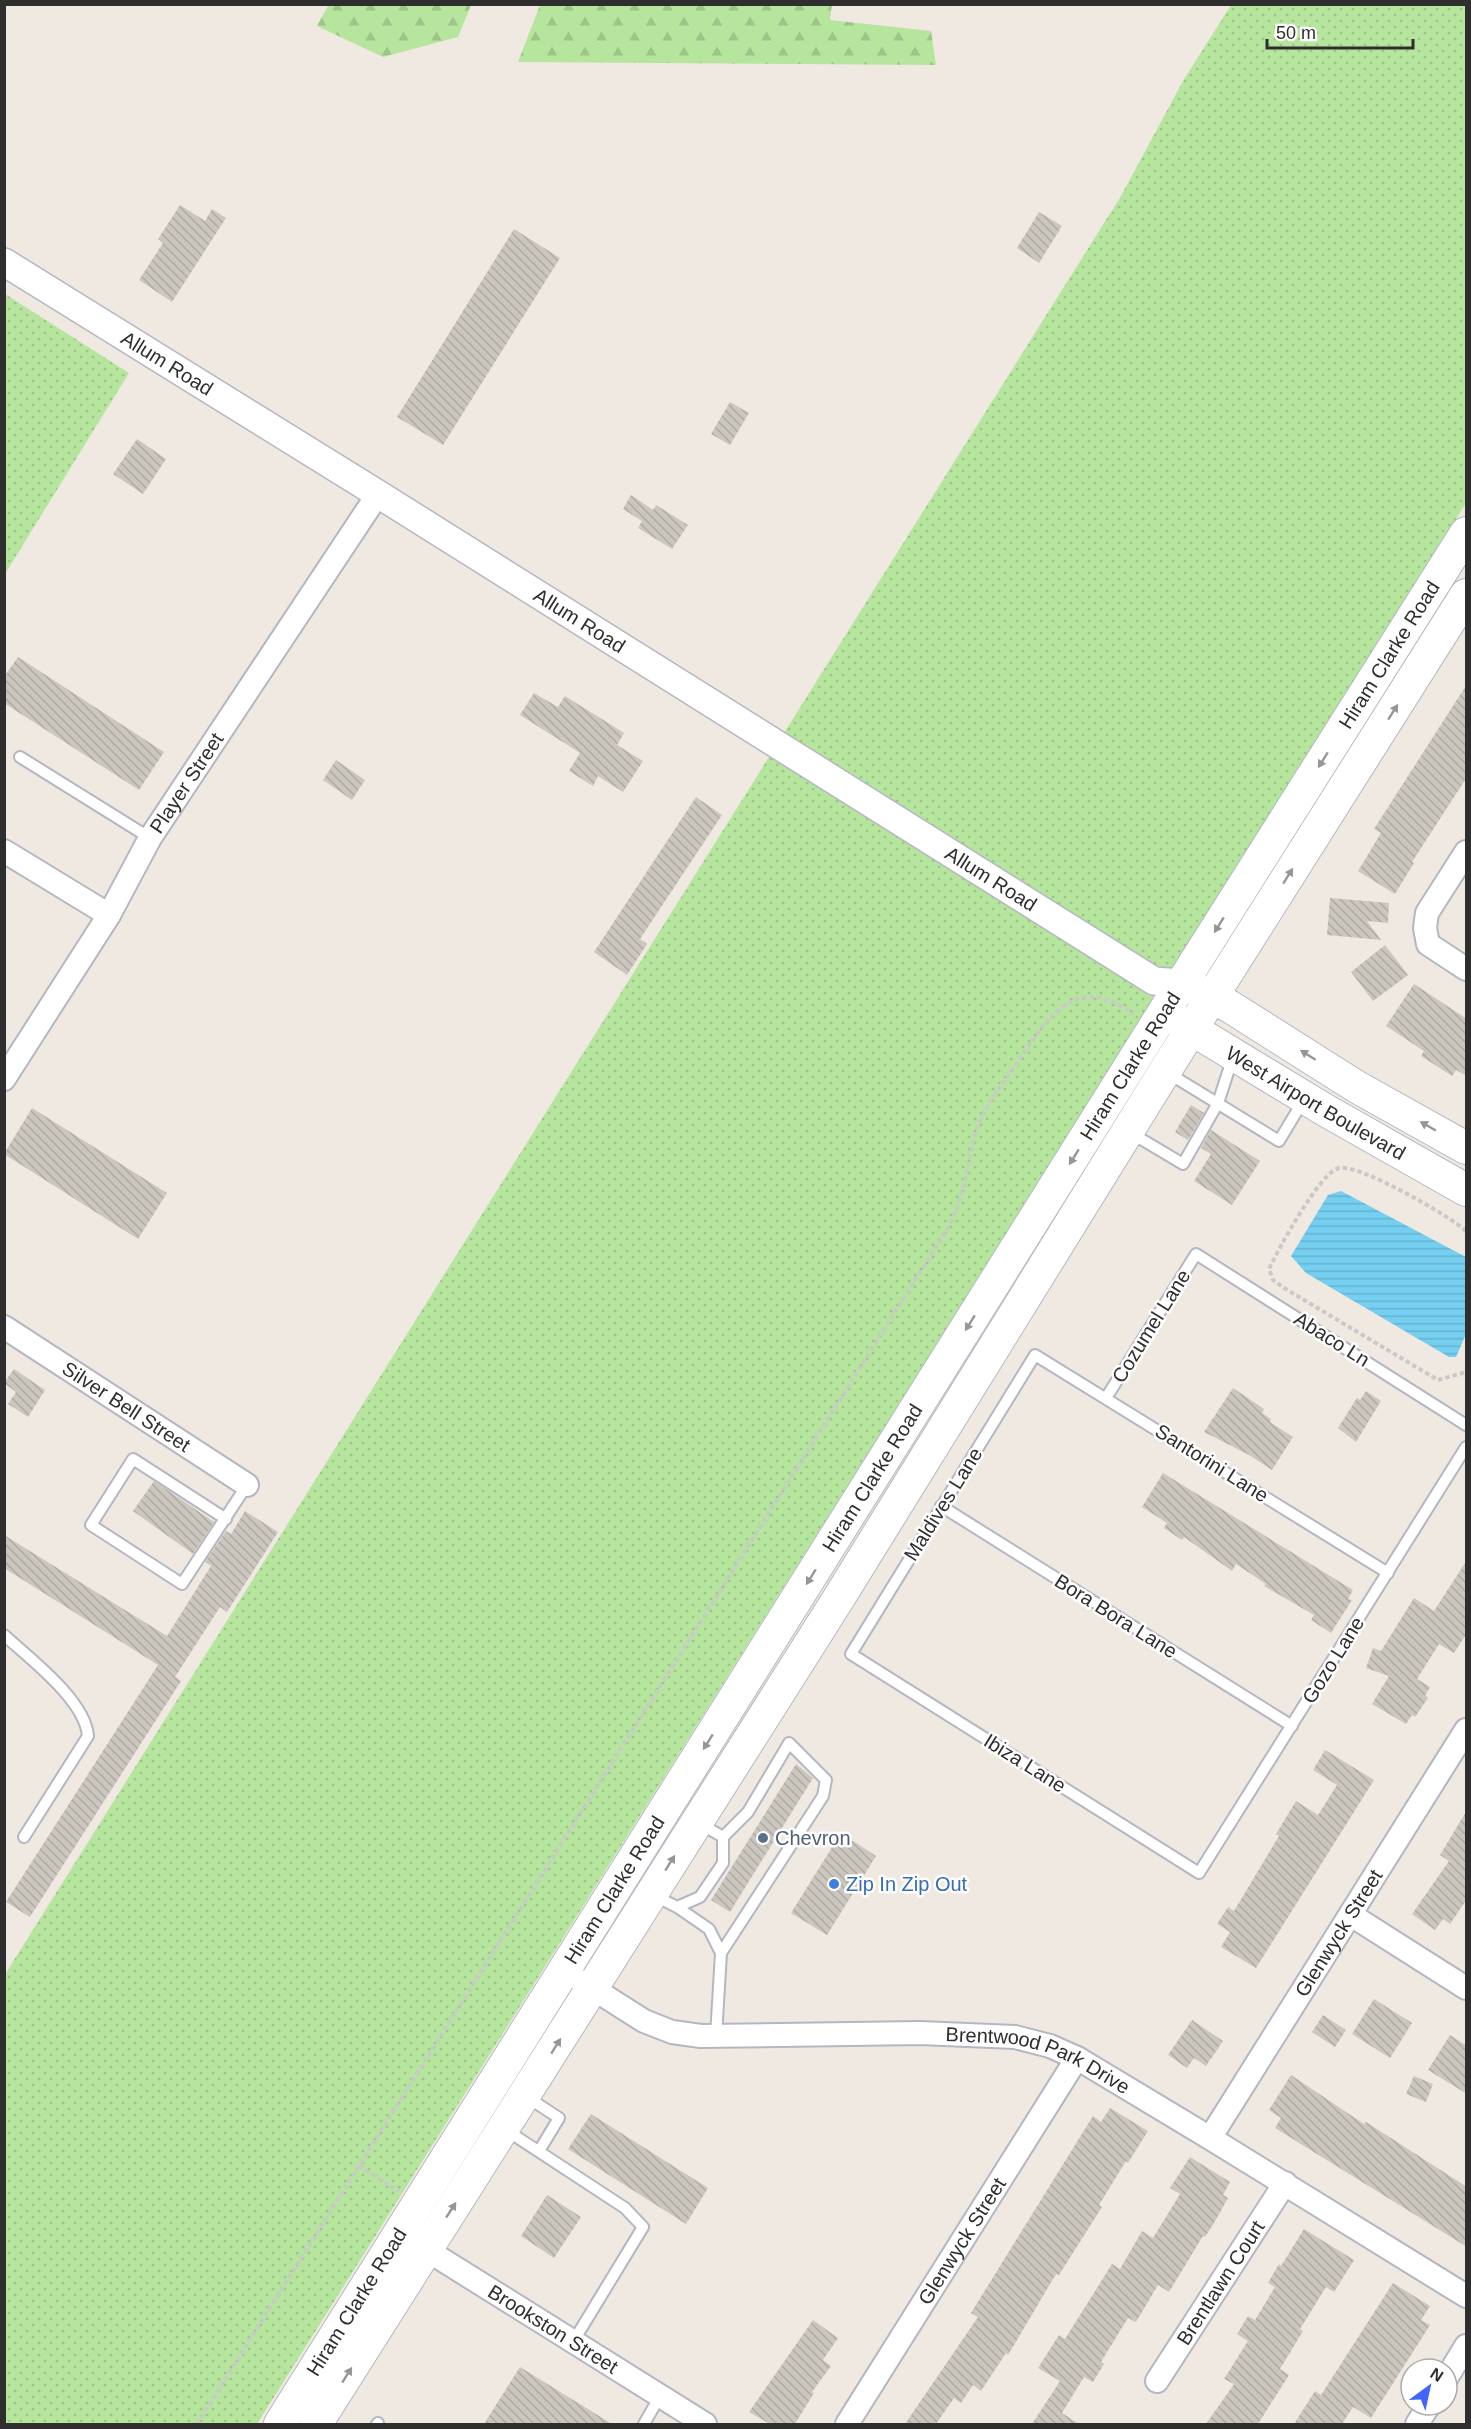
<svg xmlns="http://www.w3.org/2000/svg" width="1471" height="2429" font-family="Arial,sans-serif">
<defs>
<pattern id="grass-dots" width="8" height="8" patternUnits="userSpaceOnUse" patternTransform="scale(1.5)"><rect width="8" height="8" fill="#b6e59e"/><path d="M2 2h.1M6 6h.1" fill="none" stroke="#9dc588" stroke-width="1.8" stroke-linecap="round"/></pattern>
<pattern id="forest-firs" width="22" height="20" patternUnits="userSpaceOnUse" patternTransform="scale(1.5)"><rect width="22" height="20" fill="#b6e59e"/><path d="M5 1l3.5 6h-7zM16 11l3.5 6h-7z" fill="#9dc588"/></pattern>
<pattern id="water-rules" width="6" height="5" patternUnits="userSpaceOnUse" patternTransform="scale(1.5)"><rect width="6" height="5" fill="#75cff0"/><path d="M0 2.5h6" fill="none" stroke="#66b2ce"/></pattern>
<pattern id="building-back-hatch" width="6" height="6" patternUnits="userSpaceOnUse" patternTransform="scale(1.5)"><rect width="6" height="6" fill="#cbc7bf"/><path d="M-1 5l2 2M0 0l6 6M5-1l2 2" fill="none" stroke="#afaba4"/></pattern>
</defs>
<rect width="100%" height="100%" fill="#efe9e1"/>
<path fill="url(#grass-dots)" d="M1231,5H1466V503L257,2424H5L4,1976L1121,196L1183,81Z
M5,294L129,373L5,574Z"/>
<path fill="url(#forest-firs)" d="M329,4H471V5L458,37L383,57L317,26Z
M832,4L830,20L931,31L936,65L518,62L540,5Z"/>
<path fill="url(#water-rules)" d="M1341,1191L1466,1257V1334L1456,1357H1449L1306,1273L1291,1256L1328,1195Z"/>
<path fill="url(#building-back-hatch)" d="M180,205L205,221L212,209L226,218L172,302L139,280L163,243L158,239Z
M1039,212L1062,226L1039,263L1017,248Z
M514,229L560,258L443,445L397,417Z
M730,402L749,413L730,445L711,434Z
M137,439L166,459L143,494L113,474Z
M631,495L653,510L656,505L688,525L672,549L638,528L642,521L623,509Z
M18,657L164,752L139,790L4,703V677Z
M1467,684V777L1412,862L1414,863L1395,894L1358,871L1381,833L1374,829Z
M534,693L558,707L565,696L624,733L617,745L643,761L623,792L598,776L593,786L569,771L580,753L520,715Z
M336,760L365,780L352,800L323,780Z
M696,797L722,815L640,939L647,944L627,975L594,952Z
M1330,898L1389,903L1388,923L1367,921L1381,940L1327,935Z
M1385,945L1408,975L1373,1001L1351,972Z
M1414,984L1467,1019V1076L1456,1070L1452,1076L1421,1056L1424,1051L1386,1026Z
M1191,1105L1204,1113L1188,1140L1175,1132Z
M32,1108L167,1193L138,1239L4,1154Z
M1211,1130L1260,1161L1232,1205L1194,1181L1211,1154L1201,1148Z
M14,1369L45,1390L28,1417L8,1404L16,1392L4,1383Z
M1233,1388L1264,1409L1262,1413L1271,1419L1270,1422L1293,1437L1272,1470L1249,1455L1204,1432Z
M1366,1391L1381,1401L1356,1442L1338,1428L1357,1398L1360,1400Z
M1163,1473L1353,1590L1348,1599L1352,1600L1331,1633L1311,1620L1314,1615L1264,1586L1266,1584L1236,1564L1232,1571L1184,1537L1182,1540L1164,1528L1167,1523L1142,1507Z
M154,1481L214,1522L193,1554L133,1511Z
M245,1511L278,1532L227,1612L220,1607L175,1677L181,1681L30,1917L6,1902L158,1665L4,1568V1535L167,1636L211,1566L205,1562L226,1531L231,1534Z
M1467,1560V1633L1454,1653L1439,1644L1417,1679L1430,1687L1425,1696L1428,1698L1415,1717L1412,1715L1406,1724L1372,1704L1389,1676L1366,1668L1373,1648L1381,1651L1414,1598L1434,1611Z
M1325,1750L1374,1780L1256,1968L1221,1947L1230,1932L1217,1924L1228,1907L1234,1911L1279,1836L1276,1834L1296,1801L1318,1815L1337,1785L1313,1770Z
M796,1764L813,1778L730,1912L711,1900Z
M1467,1810V1899L1450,1924L1443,1919L1435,1930L1412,1914L1449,1861L1440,1855Z
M841,1833L876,1856L827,1935L791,1913Z
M1374,1999L1412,2023L1390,2058L1352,2034Z
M1323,2015L1346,2030L1335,2047L1312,2032Z
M1192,2020L1223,2041L1206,2066L1194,2058L1187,2068L1168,2055Z
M1450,2035L1467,2046V2094L1428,2070Z
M1291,2075L1364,2124L1366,2122L1467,2187V2247L1275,2128L1281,2118L1269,2110Z
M1414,2076L1433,2084L1426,2102L1406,2094Z
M1110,2108L1148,2131L1128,2163L1126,2161L1099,2205L1102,2207L1059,2275L1056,2274L1008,2355L1006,2353L981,2391L973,2385L961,2403L954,2398L936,2424H905L978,2317L971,2313L1093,2116L1101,2122Z
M591,2114L708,2188L686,2224L568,2149Z
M1190,2157L1230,2182L1223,2195L1228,2198L1214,2223L1205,2237L1203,2236L1169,2292L1158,2285L1136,2322L1128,2318L1101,2362L1104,2364L1093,2382L1084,2377L1062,2413L1079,2424H1032L1060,2381L1038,2368L1059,2335L1065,2339L1112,2264L1120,2269L1142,2231L1153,2238L1180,2194L1170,2188Z
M547,2195L581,2217L554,2258L521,2236Z
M1304,2229L1354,2260L1334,2292L1326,2287L1300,2329L1303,2331L1280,2369L1289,2375L1258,2424H1206L1234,2384L1224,2379L1248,2341L1237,2334L1248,2316L1255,2320L1275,2287L1268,2283L1279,2264L1281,2266Z
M1393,2283L1430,2306L1421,2320L1430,2325L1371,2418L1353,2407L1342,2424H1294L1315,2391L1321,2395Z
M813,2320L838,2338L823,2360L831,2366L812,2392L814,2393L795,2424H770L749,2412Z
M520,2367L612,2424H484Z"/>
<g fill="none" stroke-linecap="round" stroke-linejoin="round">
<g stroke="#b4b7c1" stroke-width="14">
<path id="service" d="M20,757L150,838
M1168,1073L1279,1141L1303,1101
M1131,1133L1183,1164L1218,1103L1233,1057
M1106,1398L1196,1254L1466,1425
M941,1506L1292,1726
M226,1519L133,1459L91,1525L182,1584L247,1485
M1388,1573L1035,1355L851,1654L1199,1873L1466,1447
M4,1635C30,1659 85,1700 88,1736L24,1837
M653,1895L677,1907L700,1897L723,1863V1837L699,1823
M677,1907L709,1929L721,1953
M716,2036L721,1953L823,1796L826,1780L789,1743L748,1812L723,1837
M527,2097L559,2118L539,2151
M506,2130L625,2208L643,2227L573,2342
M377,2424L378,2423
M644,2424L660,2396"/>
</g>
<g stroke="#b4b7c1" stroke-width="26">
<g id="minor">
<path d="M4,851L109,915"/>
<path d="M1466,852L1427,913L1425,928L1428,944L1466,969"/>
<path id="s1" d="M4,1079L109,915L150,838L378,494"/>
<path id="s2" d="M4,1327L247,1485"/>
<path d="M1351,1915L1466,1988"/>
<path id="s3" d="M581,1981L644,2021L672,2032L701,2036L920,2033L1015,2037L1050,2046L1077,2058L1210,2138L1466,2296"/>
<path id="s4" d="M1210,2138L1466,1730"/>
<path id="s5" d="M414,2242L705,2424"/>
<path d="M1447,2377L1466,2346"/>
<path id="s6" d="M1157,2381L1285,2183"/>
<path id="s7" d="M847,2424L1077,2058"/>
<path d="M1417,2424L1429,2405"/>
</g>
</g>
<g stroke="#b4b7c1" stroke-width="30">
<g id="tertiary">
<path id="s8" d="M4,262L378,494L1154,981L1182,983"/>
</g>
</g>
<g stroke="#b4b7c1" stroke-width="34">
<g id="secondary">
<path d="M1193,988L1229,1006L1357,1087L1466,1148"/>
<path id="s9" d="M1175,1019L1325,1110L1466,1190"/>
<path id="s10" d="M280,2424L1182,983L1466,533"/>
<path d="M316,2424L837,1601L1165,1071L1466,595"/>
</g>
</g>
<path stroke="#c9c9c9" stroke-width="4" stroke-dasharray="4.5 3" stroke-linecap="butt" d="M1466,1231C1450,1216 1358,1163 1339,1168C1320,1172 1278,1250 1269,1269L1273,1280L1284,1288L1438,1380L1466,1372
M359,2166L399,2191
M197,2424L949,1226C954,1215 959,1204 962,1192C969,1168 970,1144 980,1121C989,1100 1005,1081 1017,1063C1049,1016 1073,972 1134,1014"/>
<use href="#service" stroke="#fff" stroke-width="10"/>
<use href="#minor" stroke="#fff" stroke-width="22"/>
<use href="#tertiary" stroke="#fff" stroke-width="27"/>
<use href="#secondary" stroke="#fff" stroke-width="32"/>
</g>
<defs><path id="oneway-solid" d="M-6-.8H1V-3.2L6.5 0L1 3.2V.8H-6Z" transform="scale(1.5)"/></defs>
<g fill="#969696">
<use href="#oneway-solid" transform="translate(1393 712) rotate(-58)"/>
<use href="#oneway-solid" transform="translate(1323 760) rotate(122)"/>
<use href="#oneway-solid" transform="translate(1288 876) rotate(-58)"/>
<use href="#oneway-solid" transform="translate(1219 925) rotate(122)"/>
<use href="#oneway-solid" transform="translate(1308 1055) rotate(-148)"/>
<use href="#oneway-solid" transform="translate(1428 1126) rotate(-150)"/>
<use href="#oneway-solid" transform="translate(1074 1157) rotate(122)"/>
<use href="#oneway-solid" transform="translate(970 1323) rotate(122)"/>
<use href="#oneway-solid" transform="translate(811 1577) rotate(122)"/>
<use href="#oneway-solid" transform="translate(708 1742) rotate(122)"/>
<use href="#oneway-solid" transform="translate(670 1863) rotate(-58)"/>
<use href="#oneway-solid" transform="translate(556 2046) rotate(-58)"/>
<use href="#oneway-solid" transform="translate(451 2210) rotate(-57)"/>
<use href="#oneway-solid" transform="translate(347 2375) rotate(-58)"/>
</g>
<circle fill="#5c6f8a" stroke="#fff" stroke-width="2" cx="763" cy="1838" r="6"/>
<circle fill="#3f7fe0" stroke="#fff" stroke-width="2" cx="834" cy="1884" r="6"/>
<g text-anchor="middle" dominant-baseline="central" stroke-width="5" stroke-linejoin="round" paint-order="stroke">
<g font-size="20" fill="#2e2e2e" stroke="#fff">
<text stroke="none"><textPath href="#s8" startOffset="192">Allum Road</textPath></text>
<text stroke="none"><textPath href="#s8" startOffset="678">Allum Road</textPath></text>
<text stroke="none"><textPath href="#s10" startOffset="2088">Hiram Clarke Road</textPath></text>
<text stroke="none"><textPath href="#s1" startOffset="348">Player Street</textPath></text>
<text stroke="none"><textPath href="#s8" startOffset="1164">Allum Road</textPath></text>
<text stroke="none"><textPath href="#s10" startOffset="1602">Hiram Clarke Road</textPath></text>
<text stroke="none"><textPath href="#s9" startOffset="164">West Airport Boulevard</textPath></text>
<text transform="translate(1151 1326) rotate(-58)">Cozumel Lane</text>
<text transform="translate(1332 1339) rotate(32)">Abaco Ln</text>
<text stroke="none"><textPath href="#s2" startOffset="146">Silver Bell Street</textPath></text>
<text transform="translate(1212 1463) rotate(32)">Santorini Lane</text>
<text stroke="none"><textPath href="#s10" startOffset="1116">Hiram Clarke Road</textPath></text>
<text transform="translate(943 1504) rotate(-58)">Maldives Lane</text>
<text transform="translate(1116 1616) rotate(32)">Bora Bora Lane</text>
<text transform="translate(1333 1660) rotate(-58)">Gozo Lane</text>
<text transform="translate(1025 1763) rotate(32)">Ibiza Lane</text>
<text stroke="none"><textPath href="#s10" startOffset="630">Hiram Clarke Road</textPath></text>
<text stroke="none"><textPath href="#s4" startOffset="242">Glenwyck Street</textPath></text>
<text stroke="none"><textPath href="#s3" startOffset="476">Brentwood Park Drive</textPath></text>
<text stroke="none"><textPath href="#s7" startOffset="216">Glenwyck Street</textPath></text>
<text stroke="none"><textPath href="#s6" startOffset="117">Brentlawn Court</textPath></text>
<text stroke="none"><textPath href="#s10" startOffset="144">Hiram Clarke Road</textPath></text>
<text stroke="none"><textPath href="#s5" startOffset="164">Brookston Street</textPath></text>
</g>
<g font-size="20" fill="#4e5e75" stroke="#fff" text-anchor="start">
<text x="775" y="1838">Chevron</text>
</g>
<g font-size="20" fill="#366cbe" stroke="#fff" text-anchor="start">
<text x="846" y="1884">Zip In Zip Out</text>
</g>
</g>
<rect width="1471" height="2429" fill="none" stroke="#2e2e2e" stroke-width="12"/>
<g transform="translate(1429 2387) rotate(33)"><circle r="28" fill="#ffffff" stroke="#ababab" stroke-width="1.5"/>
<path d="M0-4.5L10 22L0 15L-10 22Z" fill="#4264fb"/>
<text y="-9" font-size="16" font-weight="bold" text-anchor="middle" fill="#2e2e2e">N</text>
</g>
<path d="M1267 39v9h146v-9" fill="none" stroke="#2e2e2e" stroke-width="3"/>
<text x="1276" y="39" font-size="18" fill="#2e2e2e" stroke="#ffffff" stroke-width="4.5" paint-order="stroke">50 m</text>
</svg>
